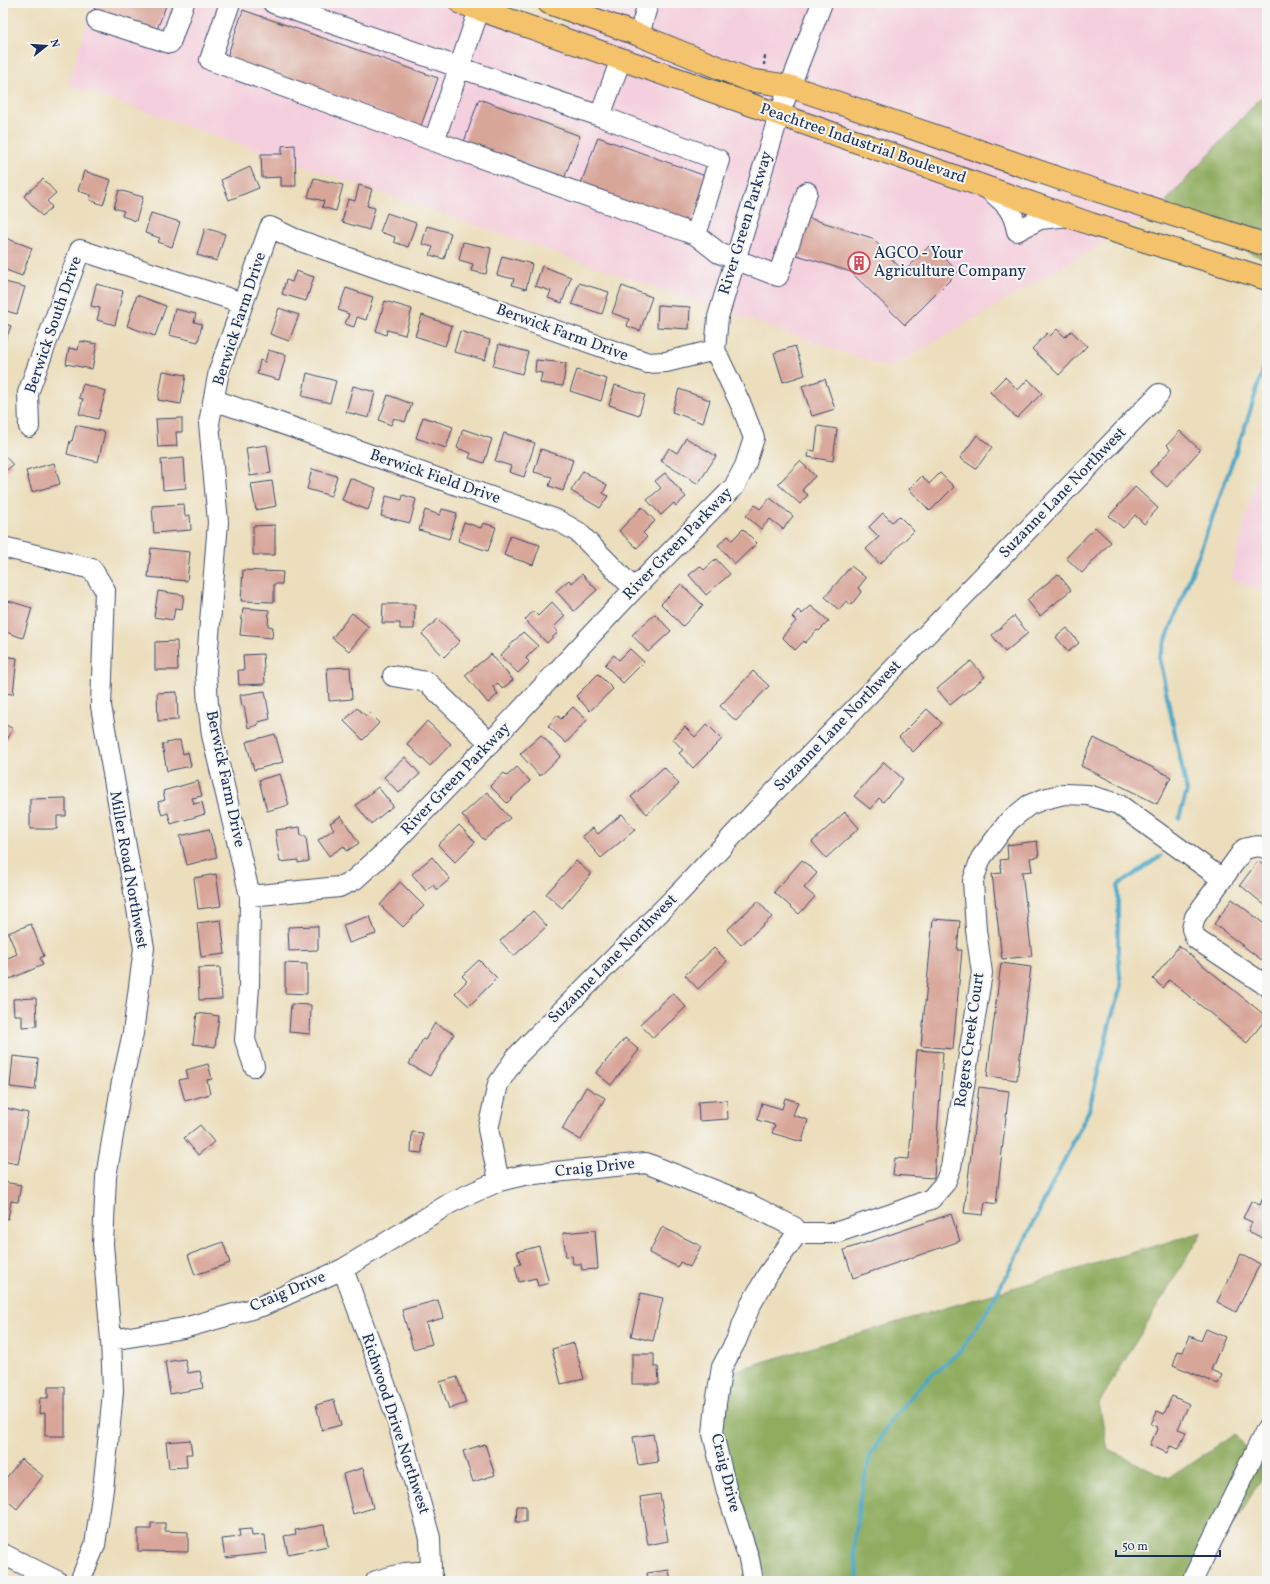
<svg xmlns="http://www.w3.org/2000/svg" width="1270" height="1584" font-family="Vollkorn,serif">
<rect width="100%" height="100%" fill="#f6f6f2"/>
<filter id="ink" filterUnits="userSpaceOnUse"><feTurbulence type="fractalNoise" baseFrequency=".025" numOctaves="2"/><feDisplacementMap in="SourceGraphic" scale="8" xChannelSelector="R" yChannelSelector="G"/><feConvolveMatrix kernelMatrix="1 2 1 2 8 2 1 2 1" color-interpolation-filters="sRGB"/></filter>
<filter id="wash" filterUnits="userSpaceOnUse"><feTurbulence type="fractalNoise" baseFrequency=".012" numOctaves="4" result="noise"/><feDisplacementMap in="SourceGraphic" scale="16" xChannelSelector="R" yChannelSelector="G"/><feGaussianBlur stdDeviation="0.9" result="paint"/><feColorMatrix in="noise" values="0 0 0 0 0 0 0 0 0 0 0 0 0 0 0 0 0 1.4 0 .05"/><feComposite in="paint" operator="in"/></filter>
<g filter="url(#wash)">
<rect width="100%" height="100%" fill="#ecdebc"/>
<path fill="#f4cfdd" d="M93,3H493L568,29L574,3H1267V91L1156,212L890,368L68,85Z
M1267,439V594L1230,578Z"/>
<path fill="#8fac5f" stroke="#556e5e" d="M1267,91V260L1156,212Z
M1202,1232L1099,1403L1108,1450L1169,1478L1235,1434L1265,1472L1200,1581H767L720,1427L729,1372Z"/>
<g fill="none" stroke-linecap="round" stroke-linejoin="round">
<path stroke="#48a7c7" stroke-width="4" d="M1179,818L1187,791L1159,658L1199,554L1247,421L1267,357
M858,1581L854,1547L859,1504L870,1455L893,1418L921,1385L961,1350L987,1311L1016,1258L1089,1110L1110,1022L1121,986L1118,953V885L1161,856"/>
</g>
<g id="blocks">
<path fill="#d8a599" d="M97,3H167L156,32L94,9Z
M243,10L438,78L421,126L227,57Z
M479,99L580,136L564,179L464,142Z
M598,137L708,177L692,222L684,219L683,224L580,186Z
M295,145L296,186H281V177L262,178L261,154H282V146Z
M250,167L259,188L229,200L221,180Z
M84,171L111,180L103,205L90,200L91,195L78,191Z
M314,178L343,185L336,211L322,207L324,201L308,197Z
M43,179L56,193L47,201L52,207L42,216L24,196Z
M359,185L372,189L367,206L375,208L369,230L342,222L348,199L355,201Z
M119,190L143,197L136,221L122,216L124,211L114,208Z
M151,213L180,222L172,247L158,242L160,238L145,233Z
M387,213L416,223L408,247L394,242L395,237L380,232Z
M806,217L872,238L904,272L931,244L958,272L905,325L851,272L794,254Z
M427,226L451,233L444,259L430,255L433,247L422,244Z
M205,228L225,234L217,261L197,255Z
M3,237L32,248L22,276L3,269Z
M463,242L491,248L486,274L471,271L473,264L459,260Z
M502,256L532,264L526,289L512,285L514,279L497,275Z
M542,266L571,277L562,303L548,298L551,291L535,286Z
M296,271L314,277L306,301L282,294L286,280L292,282Z
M5,282L25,287L17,314L3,310V291Z
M579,283L609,292L602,314L572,304Z
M96,284L123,291L115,325L97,320L100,308L91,306Z
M622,286L652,297L640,331L627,326L629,319L612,313Z
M346,288L373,297L366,320L357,317L354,327L345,324L349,314L338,310Z
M137,295L166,306L155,336L127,326Z
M385,301L412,309L405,335L387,330L386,335L376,331Z
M658,305L690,307L689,329L657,327Z
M279,308L299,315L289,341L270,334Z
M175,309L196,314L194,322L202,324L198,342L169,335Z
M422,315L452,326L445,346L415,336Z
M3,323L11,326L3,347Z
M1057,329L1065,337L1071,331L1087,346L1059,375L1032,349L1047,333L1050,336Z
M460,331L490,340L485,360L454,352Z
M80,341L97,344L92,369L66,364L69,348L78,350Z
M499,344L528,352L522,374L493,366Z
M795,346L805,375L783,382L774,353Z
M268,350L286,355L279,380L257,374L260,360L265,362Z
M536,360L566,363L563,386L540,383L542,373L535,372Z
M577,370L607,379L601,401L570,391Z
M163,371L186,375L181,404L158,400Z
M307,373L336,381L330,403L302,396Z
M1005,377L1018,390L1028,379L1042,393L1017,418L990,392Z
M825,379L835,409L812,416L802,386Z
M83,384L106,391L98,419L79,414L83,399L79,398Z
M615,385L645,395L639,415L609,405Z
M353,386L375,392L369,418L346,412Z
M679,389L710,400L703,423L672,412Z
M388,395L412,404L405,422L394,418L391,425L379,420Z
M423,417L453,427L446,448L416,438Z
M182,418V432H176L177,446L158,447L156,419Z
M76,425L105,432L98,462L67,454L70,441H72Z
M818,426L837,429L833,461L808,457L809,450L815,451Z
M463,429L492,439L484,463L469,458L471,453L457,448Z
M1180,431L1200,450L1167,487L1150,472L1171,449L1167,445Z
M504,433L535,443L524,477L509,472L511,466L495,461Z
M977,435L992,447L976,469L960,458Z
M686,438L716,456L698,484L661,461L669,448L677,453Z
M267,445L271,473L250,476L246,448Z
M541,449L573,460L563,491L549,486L552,477L534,472Z
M3,454L13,465L3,473Z
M184,458L186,488L163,490L161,460Z
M800,461L815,476L802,490L808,495L800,504L778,484Z
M54,463L60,484L32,492L26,471Z
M312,469L337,476L331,496L307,489Z
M583,471L607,485L603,493L608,496L600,508L571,491Z
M665,473L686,497L676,506L674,503L661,515L647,500L661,488L655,481Z
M940,473L954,487L930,511L909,489L922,476L929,484Z
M350,478L376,488L368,510L342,500Z
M272,481L276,506L256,510L251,484Z
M1135,487L1158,508L1144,524L1135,515L1123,528L1109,516Z
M403,495L416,499L410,523L381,516L386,496L402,500Z
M770,498L793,516L783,529L770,519L761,529L746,516L755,505L760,509Z
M184,504L185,516L190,515L191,530L154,533L152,506Z
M642,507L655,521L643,533L647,537L637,548L619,531Z
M442,509L457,513L449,539L419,530L425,510L440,515Z
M883,513L892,522L899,516L914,531L880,564L866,549L879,537L869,527Z
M464,522L481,528L483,523L496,527L488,551L458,541Z
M275,525V555H253V526Z
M1095,527L1111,542L1082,573L1066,558Z
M743,529L757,543L735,564L718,545L728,536L732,540Z
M510,536L540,545L533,565L504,555Z
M151,548L190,552L187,581L148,577Z
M716,559L730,574L706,595L689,575L700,566L704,570Z
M851,566L866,578L858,588L861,592L851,605L846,601L839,610L825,597Z
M243,570L283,572L282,584H274V602L241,601Z
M582,574L597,590L574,611L556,591L569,580L572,583Z
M1058,574L1071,590L1040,616L1027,600Z
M681,584L703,605L683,626L661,604Z
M158,591L184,595L182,609L175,608L173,620L154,617Z
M9,601L32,608L23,638L3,631V621Z
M552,602L565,616L554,627L558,632L547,643L525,620L533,611L538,616Z
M383,604H415L414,629H400V623H382Z
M811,606L829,621L819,631L817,630L805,643L804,641L795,650L782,637L796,621L792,617L798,610L802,614Z
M243,608L269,610L268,626L273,627L272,638L240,635Z
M352,613L369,627L349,651L332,638Z
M655,614L671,631L648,652L632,635Z
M1014,616L1028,633L1005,652L992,635Z
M438,619L460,641L444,657L422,634Z
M1067,628L1079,643L1068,652L1056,637Z
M523,632L538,646L526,658L529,662L518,673L500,656Z
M177,641L178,670H155V642Z
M630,649L644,662L623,683L605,665L614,655L619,660Z
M263,654L265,684L239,685L238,670H244L243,655Z
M491,654L513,680L502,689L498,683L493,687L498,694L488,703L465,675Z
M3,656L17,658L13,694L3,693Z
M971,661L985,677L950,705L937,689Z
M350,667L352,699L329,701L327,668Z
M753,671L769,686L736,721L720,706Z
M598,674L613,689L590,711L576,696Z
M265,691L270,719L258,722V725L248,728L244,706H242L240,695Z
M177,692L178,720L158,721L157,693Z
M573,707L587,720L566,743L548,726L557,715L561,719Z
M357,708L366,716L369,713L379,723L363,740L344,721Z
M927,709L942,723L913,752L899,737Z
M427,721L451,744L430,766L407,744Z
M3,723L13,729L3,747Z
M707,724L722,739L693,768L679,753L683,750L673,739L685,727L695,737Z
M275,734L283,762L254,770L246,742Z
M541,735L561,756L540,776L520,754Z
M1094,738L1171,777L1157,804L1081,766Z
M180,740L183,754L188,752L191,766L167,771L162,744Z
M405,757L420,774L399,793L384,777Z
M884,762L903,779L883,802L879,798L870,809L854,796Z
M517,767L530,781L507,803L490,786L504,773L507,776Z
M664,767L679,784L647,814L631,797Z
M280,774L289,805L267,811L259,780Z
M198,781L202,796L192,798L194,804L202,802L205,814L171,824L168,813L162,815L158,802L165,800L163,791Z
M378,787L393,806L371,824L356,805Z
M487,792L510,818L484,840L462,815Z
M66,798V816H57V829H30V799Z
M845,812L859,828L826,858L812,842Z
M622,814L635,830L601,858L582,836L593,828L598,834Z
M341,816L359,843L347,851L344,846L329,856L318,840L334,829L330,823Z
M459,825L475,842L455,862L438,845Z
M300,827L301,836H306L309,861L298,863V860L280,862L275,830Z
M209,829L217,857L187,865L180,836Z
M1037,841L1039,857L1030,858L1032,871L1022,872L1032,956L1002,959L992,874L1002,873L1000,860L1008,859L1007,845Z
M432,857L450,879L437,890L433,885L426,891L412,874Z
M802,860L817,873L804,888L815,897L799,914L774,892Z
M576,861L591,874L562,908L546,894Z
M1258,861L1267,868V907L1240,885Z
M216,874L221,906L198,909L194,878Z
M400,882L424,906L403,927L380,905Z
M1232,899L1267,926V964L1214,924Z
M758,901L772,917L741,945L727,930Z
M533,911L547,926L514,956L500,941Z
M370,916L376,934L349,943L343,925Z
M933,919L960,921L957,950H962L953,1049L921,1046Z
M221,920L225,954L201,957L197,923Z
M31,924L44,956L40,958L43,965L10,979L3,960L17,954L8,933Z
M318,926V950L289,951L288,927Z
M1179,946L1267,1017L1247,1043L1169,980L1163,988L1153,979Z
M714,948L727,961L698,989L685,975Z
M479,960L497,978L469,1006L455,993L467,981L462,976Z
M285,963L307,964V994L285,993Z
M1001,963L1031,967L1017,1080L987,1076Z
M220,967L222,999L199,1000L198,968Z
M673,993L686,1007L653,1038L640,1024Z
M36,998L37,1026L22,1027V1015H14L13,999Z
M291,1004L311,1005L310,1034L289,1032Z
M197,1013L219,1016L215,1047L193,1044Z
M435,1023L454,1034L430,1076L409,1064L423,1039L425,1040Z
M625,1038L639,1050L611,1085L596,1073Z
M917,1050L943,1052L934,1178L893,1175L895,1158L909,1159Z
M13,1056L38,1059L35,1090L10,1087Z
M208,1064L212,1079L207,1080L210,1094L185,1101L179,1080L188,1078L186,1070Z
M586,1087L605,1098L581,1140L562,1129Z
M979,1087L1009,1091L996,1204L985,1202L983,1215L964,1213Z
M785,1098L798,1102L793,1115L808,1120L802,1142L772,1133L775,1125L757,1120L762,1103L782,1109Z
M727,1100L728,1119L699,1121L698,1102Z
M6,1108L28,1113L18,1164L3,1161V1124Z
M200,1125L214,1142L198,1155L184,1138Z
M412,1132L423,1133L422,1153L411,1152Z
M3,1182L21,1185L18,1202L11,1201L8,1219L3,1218Z
M1267,1189V1240L1248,1231L1252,1222L1243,1218L1251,1201L1260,1205Z
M951,1214L960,1241L853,1278L844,1250Z
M662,1227L701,1246L690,1267L680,1262L678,1267L649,1253Z
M595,1230L598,1269L582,1270L581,1264H573L572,1256L566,1257L563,1233Z
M223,1242L230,1263L195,1275L188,1255Z
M539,1246L549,1283L538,1286L536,1278L519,1282L515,1266L521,1264L517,1252Z
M1241,1254L1260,1264L1236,1312L1217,1302Z
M641,1293L663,1298L653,1341L631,1336Z
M438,1300L443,1318L426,1323L432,1344L413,1349L402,1310Z
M1206,1329L1225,1337L1211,1370L1222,1375L1218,1384L1173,1365L1178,1351L1183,1352L1190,1336L1201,1341Z
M574,1343L584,1379L561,1384L552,1349Z
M632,1354H654V1367H658L659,1384H632Z
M185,1359L188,1373L200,1371L203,1388L170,1394L165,1362Z
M457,1377L466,1403L449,1409L440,1382Z
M48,1387H65V1436H45V1413L39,1414L40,1398H48Z
M1172,1396L1189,1404L1178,1429L1186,1432L1179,1449L1170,1446L1167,1453L1150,1445L1158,1427L1151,1424L1157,1411L1164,1414Z
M334,1400L341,1425L322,1430L316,1405Z
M653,1434L658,1462L638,1465L633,1437Z
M190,1440L192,1454H186L187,1467L169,1468L166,1442Z
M485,1444L495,1475L473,1482L463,1451Z
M21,1459L43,1476L17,1509L3,1497V1482Z
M363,1468L373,1508L353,1514L343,1474Z
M660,1494L668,1541L648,1545L640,1497Z
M517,1506H526V1522H516Z
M151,1523H165V1531L188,1532V1552L138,1551V1529H151Z
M324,1525L328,1546L288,1554L284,1536L296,1534L295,1530Z
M251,1529L252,1536L265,1535L267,1553L225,1558L222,1539L240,1537L239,1530Z
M669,1570L671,1581H648L647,1573Z"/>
</g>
</g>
<g filter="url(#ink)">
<use href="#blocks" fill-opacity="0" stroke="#3a496c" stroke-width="1"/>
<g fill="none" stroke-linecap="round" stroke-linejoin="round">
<g stroke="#3a496c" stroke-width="22">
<path id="minor" d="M230,3L210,60L434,141
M273,3L600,116
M479,10L434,141L696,235
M97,20L170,43L184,3
M639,35L648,3
M621,59L600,116L719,160L696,235L719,253L778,276L807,192
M989,190C1005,203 1013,209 1017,231L1040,219L1070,216
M214,400L557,520L578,532L634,589
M29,427L28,393L80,250L243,303
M3,547L92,569L105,590L101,706L144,948L133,1033L121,1087L106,1177L103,1244L111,1340L113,1391L109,1434L103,1489L95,1545L80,1581
M393,676L427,682L490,743
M1267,849C1260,844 1252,847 1244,849L1195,917L1192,929L1196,939L1267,986
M250,896L339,887L354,880L384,853L490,743L634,589L734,487L745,466L754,438L742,407L715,350L718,317L779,115L822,3
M254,1066L245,1040L249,987L250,896L212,735L208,704L206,673L218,522L209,423L219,371L270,227L295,239L648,363L666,362L715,350
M499,1181L488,1129L498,1084L516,1057L681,891L754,813L1159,394
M794,1233H835L889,1215L931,1199L945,1183L951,1167L982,973L976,930L973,881L981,858L1009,821L1029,805L1044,799L1064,794L1088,795L1118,804L1222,879
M343,1269L378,1364L396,1416L430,1538L431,1571L433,1581
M111,1340L184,1328L262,1306L343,1269L452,1202L499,1181L524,1175L646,1163L749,1204L794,1227V1238L768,1274L750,1306L736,1341L722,1367L716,1403L713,1434L727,1492L749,1559L753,1581
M3,1554L57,1581
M376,1581L405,1573L431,1571
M1192,1581L1267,1428"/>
</g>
<g stroke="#3a496c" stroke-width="24">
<path id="highway" d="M461,3L1091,224L1267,279
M549,3L639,35L749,80L789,86L1064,180L1267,245"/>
</g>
<path stroke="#3a496c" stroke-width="2.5" stroke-dasharray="3 3" stroke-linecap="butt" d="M764,65L765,55"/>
<use href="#minor" stroke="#fff" stroke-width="20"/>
<use href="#highway" stroke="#f3c26a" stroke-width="22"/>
</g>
</g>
<defs>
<g id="building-ring" transform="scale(1.15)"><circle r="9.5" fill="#f6f6f2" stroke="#d1495b" stroke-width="1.5"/><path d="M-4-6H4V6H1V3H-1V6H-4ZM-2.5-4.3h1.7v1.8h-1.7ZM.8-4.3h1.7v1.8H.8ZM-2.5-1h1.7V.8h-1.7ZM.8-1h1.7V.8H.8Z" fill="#d1495b"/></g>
</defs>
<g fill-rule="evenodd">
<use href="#building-ring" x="859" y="263"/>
</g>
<g text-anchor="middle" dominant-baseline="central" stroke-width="4" stroke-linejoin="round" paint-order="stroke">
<g font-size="16" fill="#1b2f5e" stroke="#f6f6f2">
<text transform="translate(863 144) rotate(19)">Peachtree Industrial Boulevard</text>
<text transform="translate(746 223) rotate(-73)">River Green Parkway</text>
<text transform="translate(240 319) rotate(-72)">Berwick Farm Drive</text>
<text transform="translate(54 325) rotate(-71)">Berwick South Drive</text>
<text transform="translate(562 333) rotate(20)">Berwick Farm Drive</text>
<text transform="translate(435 477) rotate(19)">Berwick Field Drive</text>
<text transform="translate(1063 493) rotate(-46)">Suzanne Lane Northwest</text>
<text transform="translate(678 544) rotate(-46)">River Green Parkway</text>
<text transform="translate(838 726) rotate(-46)">Suzanne Lane Northwest</text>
<text transform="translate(225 779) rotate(78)">Berwick Farm Drive</text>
<text transform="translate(456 779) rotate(-46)">River Green Parkway</text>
<text transform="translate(128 870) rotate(80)">Miller Road Northwest</text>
<text transform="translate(613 959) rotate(-45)">Suzanne Lane Northwest</text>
<text transform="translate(970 1040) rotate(-82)">Rogers Creek Court</text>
<text transform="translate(595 1168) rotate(-6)">Craig Drive</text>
<text transform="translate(288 1292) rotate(-23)">Craig Drive</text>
<text transform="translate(395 1424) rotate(72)">Richwood Drive Northwest</text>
<text transform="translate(725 1473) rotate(76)">Craig Drive</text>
</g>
<g font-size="16" fill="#1b2f5e" stroke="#f6f6f2" text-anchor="start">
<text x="874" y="254">AGCO - Your<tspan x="874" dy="18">Agriculture Company</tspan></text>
</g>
</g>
<rect width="1270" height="1584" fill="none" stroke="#f6f6f2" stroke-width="16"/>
<g transform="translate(46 46) rotate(73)" stroke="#f6f6f2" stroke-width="3" paint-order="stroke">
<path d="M0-3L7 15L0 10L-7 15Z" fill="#1b2f5e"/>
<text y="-6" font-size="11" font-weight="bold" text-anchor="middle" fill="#1b2f5e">N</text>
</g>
<path d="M1116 1550v6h104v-6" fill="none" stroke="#1b2f5e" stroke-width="2"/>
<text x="1122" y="1550" font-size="12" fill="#1b2f5e" stroke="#f6f6f2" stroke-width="3" paint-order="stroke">50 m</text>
</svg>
